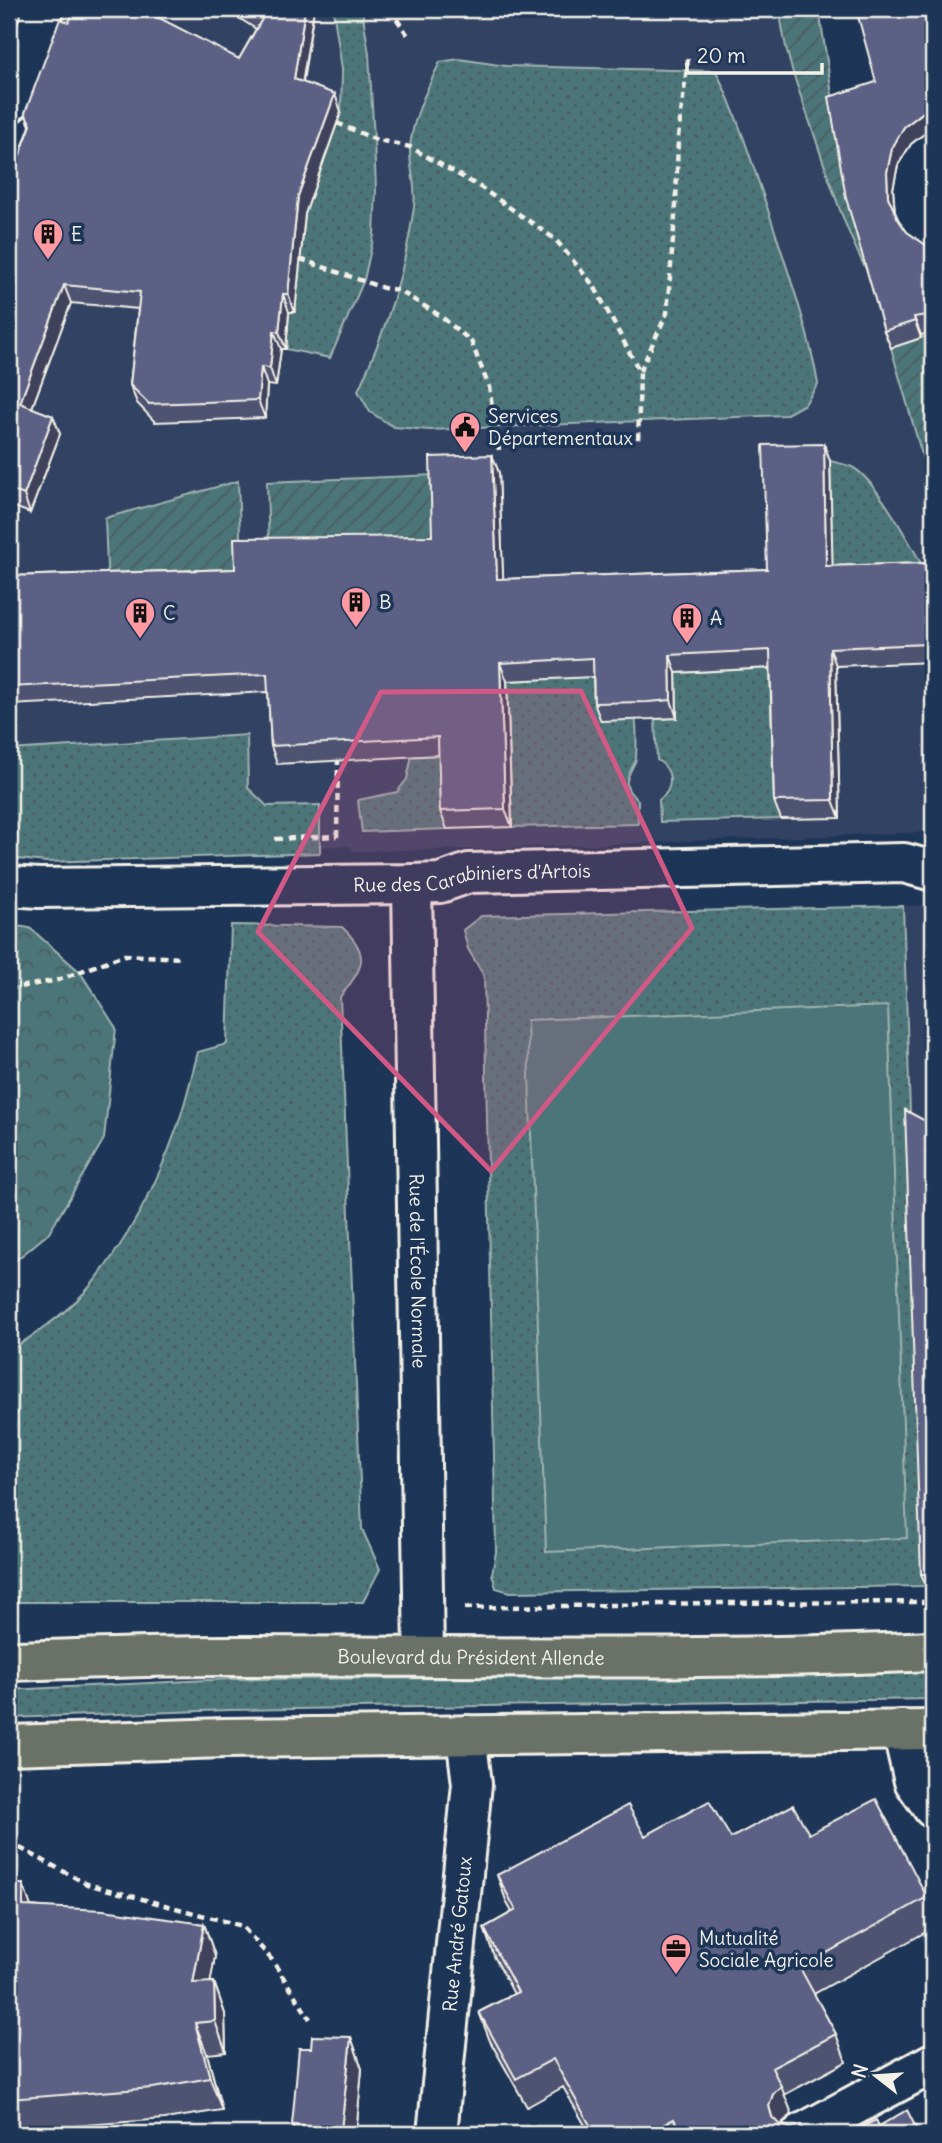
<svg xmlns="http://www.w3.org/2000/svg" width="942" height="2143" font-family="Delius,sans-serif">
<defs>
<pattern id="grass-dots" width="8" height="8" patternUnits="userSpaceOnUse" patternTransform="scale(1.75)"><rect width="8" height="8" fill="#4c7579"/><path d="M2 2h.1M6 6h.1" fill="none" stroke="#4a5c5d" stroke-width="1.8" stroke-linecap="round"/></pattern>
<pattern id="forest-crowns" width="20" height="18" patternUnits="userSpaceOnUse" patternTransform="scale(1.75)"><rect width="20" height="18" fill="#4c7579"/><path d="M2 6a3 3 0 1 1 6 0M12 15a3 3 0 1 1 6 0" fill="none" stroke="#4a5c5d"/></pattern>
<pattern id="garden-furrows" width="10" height="10" patternUnits="userSpaceOnUse" patternTransform="scale(1.75)"><rect width="10" height="10" fill="#4c7579"/><path d="M-1 1l2-2M0 10L10 0M9 11l2-2" fill="none" stroke="#4a5c5d"/></pattern>
</defs>
<rect width="100%" height="100%" fill="#1d3557"/>
<filter id="ink" filterUnits="userSpaceOnUse"><feTurbulence type="fractalNoise" baseFrequency=".0143" numOctaves="2"/><feDisplacementMap in="SourceGraphic" scale="14" xChannelSelector="R" yChannelSelector="G"/><feConvolveMatrix kernelMatrix="1 2 1 2 8 2 1 2 1" color-interpolation-filters="sRGB"/></filter>
<g filter="url(#ink)">
<path fill="#304264" d="M88,9H820L835,114L869,275L933,493V832L478,849L353,851L350,846H337L320,847V853L46,862L9,858V219Z
M933,905V1586L920,1437L903,906Z"/>
<path fill="url(#grass-dots)" stroke="#a0b3b0" stroke-width="2" d="M333,9H362L369,54L374,139L376,189L374,235L364,280L330,358L286,349L289,312H295L306,201H309L341,112L342,69Z
M459,59L506,66L716,71C738,117 753,165 769,213C787,269 808,326 818,384L805,404L785,415L430,430L394,427L370,412L358,391C386,329 405,274 414,207C417,187 409,167 410,148C412,119 428,87 440,62Z
M830,461C837,463 845,464 852,467C877,479 916,555 931,581L833,584Z
M776,668L781,819L660,822L659,800C674,789 674,770 657,760L655,719L677,718L676,673Z
M599,676C608,687 630,708 635,719C637,723 637,758 635,762C627,778 620,786 638,800V824L512,827L507,681Z
M443,702L447,829L362,832L358,800L397,792L407,779L411,760L413,706Z
M247,735L248,788L267,806L320,805V853L46,862L9,858V750Z
M903,906L926,1586L510,1592L496,1588L492,1574L496,1552L484,976L468,949L463,930L481,916Z
M231,925L342,927C372,955 363,968 340,997L362,1529L380,1569L363,1602H9V1351C38,1333 70,1311 92,1284C128,1239 157,1184 176,1130C185,1105 191,1078 198,1052L227,1044Z
M933,1669V1699L229,1710L9,1718V1690L229,1679L505,1678Z"/>
<path fill="url(#forest-crowns)" stroke="#a0b3b0" stroke-width="2" d="M9,925L30,928L80,972L116,1028L104,1139L49,1233L9,1266Z"/>
<path fill="url(#garden-furrows)" stroke="#a0b3b0" stroke-width="2" d="M780,9H819L835,114L869,275C845,230 830,182 814,134C800,93 783,52 780,9Z
M933,334V478L929,479L891,348Z
M436,475L439,581L270,586L267,482Z
M238,481L242,587L108,591L105,518Z"/>
<path fill="#4c7579" stroke="#a0b3b0" stroke-width="2" d="M888,1006L907,1538L546,1552L527,1020Z"/>
<g fill="none" stroke-linecap="round" stroke-linejoin="round">
<g stroke="#f4f1e8" stroke-width="44">
<g id="minor">
<path d="M9,103L44,9"/>
<path id="s1" d="M412,884L424,1656"/>
<path id="s2" d="M9,886L39,888L412,884L440,883L469,873L904,863L933,871"/>
<path d="M902,1730L914,1781L933,1808"/>
<path id="s3" d="M437,2134L472,1784L466,1735"/>
<path d="M801,2134L933,2063"/>
</g>
</g>
<g stroke="#f4f1e8" stroke-width="44">
<g id="major">
<path id="s4" d="M9,1661C81,1659 153,1656 225,1656C461,1656 697,1662 933,1651"/>
<path d="M9,1745L225,1738L933,1730"/>
</g>
</g>
<path stroke="#f4f1e8" stroke-width="4.5" stroke-dasharray="7 5" stroke-linecap="butt" d="M390,9L409,37
M337,123L374,139L410,147L480,187L555,239L594,286L640,372L638,444
M300,259L383,288L398,290L439,315L471,341L489,387L499,450
M640,371L667,313L676,204L678,137L688,59
M337,837L338,761
M275,839L337,836
M9,989L58,980L124,955L182,958
M9,1147L20,1148
M465,1608L708,1603L933,1602
M9,1842L87,1884L242,1926L272,1960L310,2019
M9,1848L11,1787"/>
<use href="#minor" stroke="#1d3557" stroke-width="38"/>
<use href="#major" stroke="#6a7166" stroke-width="38"/>
</g>
<path fill="#4f5372" stroke="#f4f1e8" stroke-width="2" d="M225,9H314L303,82L341,112L305,214L295,312H289L286,349H281L276,386L267,385L265,418L155,422L137,403L130,385L138,309L71,303L32,408L53,416L60,434L30,513L9,505V184L30,126L25,113L69,22L239,59L256,29Z
M933,9V127L911,144L898,165L893,189L895,212L898,219L907,232L933,250V332L921,335V338L891,348L884,331L876,82Z
M824,444L830,461L832,566L925,563L931,581L933,662L836,666L840,818L781,819L774,801L770,668L676,673L677,718L655,719L601,721L594,703L593,677L507,681L512,827L447,829L440,811L439,755L277,764L271,746L268,692L9,705V576L235,569L432,536L492,455L499,473L503,579L767,569Z
M933,1125V1586H926L921,1574Z
M809,1834L927,1897L933,1913V1928L814,1994L836,2034L846,2062L784,2095L792,2114L783,2122L782,2125L806,2134H590L563,2087L527,2107L490,2041L479,2012L514,1994L494,1956L484,1928L512,1912L507,1903L497,1875L645,1836L731,1838Z
M9,1884L31,1906L204,1924L215,1956L210,1982H214L225,2014L226,2052L207,2054L222,2110L165,2119L21,2130L9,2129Z
M351,2037L362,2069L356,2134H295L292,2125L311,2048Z"/>
<path fill="#40435c" stroke="#f4f1e8" stroke-width="2" d="M305,9H314L300,97L294,79Z
M335,94L341,112L305,214L295,312L288,294L298,196Z
M930,107L933,115V127L911,144L898,165L893,189L895,214L888,197L887,172L892,148L904,127Z
M64,285L71,303L27,421L20,403Z
M283,294L289,312L286,349L279,332Z
M914,317L921,335V338L915,321Z
M274,331L281,349L276,386L270,368Z
M261,367L267,385L265,418L258,400Z
M53,416L60,434L30,513L24,495Z
M824,444L830,461L833,584L826,566Z
M492,455L499,473L504,597L497,579Z
M925,563L931,581L933,658L928,644Z
M830,648L836,666L840,818L833,800Z
M670,655L676,673L677,718L671,700Z
M500,663L507,681L512,827L505,809Z
M23,1884L34,1915L23,1906Z
M204,1924L215,1956L205,2014L193,1983Z
M214,1982L225,2014L226,2052L215,2021Z
M195,2023L207,2054L222,2110L210,2078Z
M351,2037L362,2069L356,2134H343L341,2130Z
M781,2086L792,2114L783,2122L779,2134L772,2117L769,2106L773,2094Z"/>
<path fill="#5c6084" stroke="#f4f1e8" stroke-width="2" d="M74,9H142L239,59L262,19L246,9H305L294,79L335,94L298,196L288,294H283L279,332L274,331L270,368L261,367L258,400L149,404L130,385L140,292L64,285L20,403L53,416L24,495L9,489V184L31,125L25,113L60,19L69,22Z
M856,9H933V106L930,107L904,127L892,148L887,172L888,197L898,219L907,232L933,250V314L914,317L915,321L884,331L846,198L829,97L876,82Z
M824,444L826,566L925,563L928,644L830,648L833,800L774,801L770,650L670,655L671,700L648,702L594,703L593,658L500,663L505,809L440,811L438,737L271,746L267,674L9,687V576L235,569L234,538L432,536L430,457L492,455L497,579L767,569L763,445Z
M905,1110L933,1125V1574H921Z
M876,1799L927,1897L800,1968L836,2034L772,2068L781,2086L773,2094L769,2106L772,2117L780,2125L791,2128L801,2125L806,2134H681L674,2119L646,2134H595L553,2059L516,2079L479,2012L518,1992L484,1928L516,1910L497,1875L628,1805L645,1836L709,1801L731,1838L793,1805L809,1834Z
M9,1884H23V1906L103,1910L204,1924L193,1983L214,1982L215,2021L195,2023L210,2078L153,2088L9,2099Z
M312,2036L351,2037L341,2130L292,2125L299,2048H311Z
M907,2110L919,2134H848L876,2120L879,2126Z"/>
</g>
<path fill="#d15985" fill-opacity="0.2" stroke="#d15985" stroke-width="5" stroke-linejoin="round" d="M581,691L692,928L491,1171L258,932L381,692Z"/>
<defs>
<g id="building-pin" transform="scale(1.575)"><path d="M0 17L-7.5 6A9.5 9.5 0 1 1 7.5 6Z" fill="#ff9aa2" stroke="#1d3557"/><path d="M-4-6H4V6H1V3H-1V6H-4ZM-2.5-4.3h1.7v1.8h-1.7ZM.8-4.3h1.7v1.8H.8ZM-2.5-1h1.7V.8h-1.7ZM.8-1h1.7V.8H.8Z" fill="#111"/></g>
<g id="civic-pin" transform="scale(1.575)"><path d="M0 17L-7.5 6A9.5 9.5 0 1 1 7.5 6Z" fill="#ff9aa2" stroke="#1d3557"/><path d="M-.6-6.5H3V-4.5H.6V-3L4-1V1h2V6H-6V1h2V-1L-.6-3ZM-1.2 2.5V6h2.4V2.5Z" fill="#111"/></g>
<g id="office-pin" transform="scale(1.575)"><path d="M0 17L-7.5 6A9.5 9.5 0 1 1 7.5 6Z" fill="#ff9aa2" stroke="#1d3557"/><path d="M-6-3h4V-5.5h4V-3h4V5H-6ZM-1-4.5V-3h2v-1.5ZM-6 0V1H6V0Z" fill="#111"/></g>
</defs>
<g fill-rule="evenodd">
<use href="#building-pin" x="48" y="234"/>
<use href="#civic-pin" x="465" y="427"/>
<use href="#building-pin" x="356" y="602"/>
<use href="#building-pin" x="140" y="613"/>
<use href="#building-pin" x="687" y="618"/>
<use href="#office-pin" x="676" y="1949"/>
</g>
<g text-anchor="middle" dominant-baseline="central" stroke-width="7" stroke-linejoin="round" paint-order="stroke">
<g font-size="19" fill="#f4f1e8" stroke="#1d3557" text-anchor="start">
<text x="71" y="234">E</text>
<text x="488" y="416">Services<tspan x="488" dy="22">Départementaux</tspan></text>
<text x="379" y="602">B</text>
<text x="163" y="613">C</text>
<text x="710" y="618">A</text>
<text x="699" y="1938">Mutualité<tspan x="699" dy="22">Sociale Agricole</tspan></text>
</g>
<g font-size="19" fill="#f4f1e8" stroke="#1d3557">
<text stroke="none"><textPath href="#s2" startOffset="464">Rue des Carabiniers d'Artois</textPath></text>
<text stroke="none"><textPath href="#s1" startOffset="387">Rue de l'École Normale</textPath></text>
<text stroke="none"><textPath href="#s4" startOffset="462">Boulevard du Président Allende</textPath></text>
<text stroke="none"><textPath href="#s3" startOffset="201">Rue André Gatoux</textPath></text>
</g>
</g>
<rect width="942" height="2143" fill="none" stroke="#1d3557" stroke-width="35"/>
<rect x="18" y="18" width="907" height="2108" fill="none" stroke="#f4f1e8" stroke-width="2.5" filter="url(#ink)"/>
<g transform="translate(876 2076) rotate(287)" stroke="#1d3557" stroke-width="5" paint-order="stroke">
<path d="M0-5L12 26L0 18L-12 26Z" fill="#f4f1e8"/>
<text y="-10" font-size="19" font-weight="bold" text-anchor="middle" fill="#f4f1e8">N</text>
</g>
<path d="M687 63v10h135v-10" fill="none" stroke="#f4f1e8" stroke-width="3.5"/>
<text x="697" y="63" font-size="21" fill="#f4f1e8" stroke="#1d3557" stroke-width="5" paint-order="stroke">20 m</text>
</svg>
